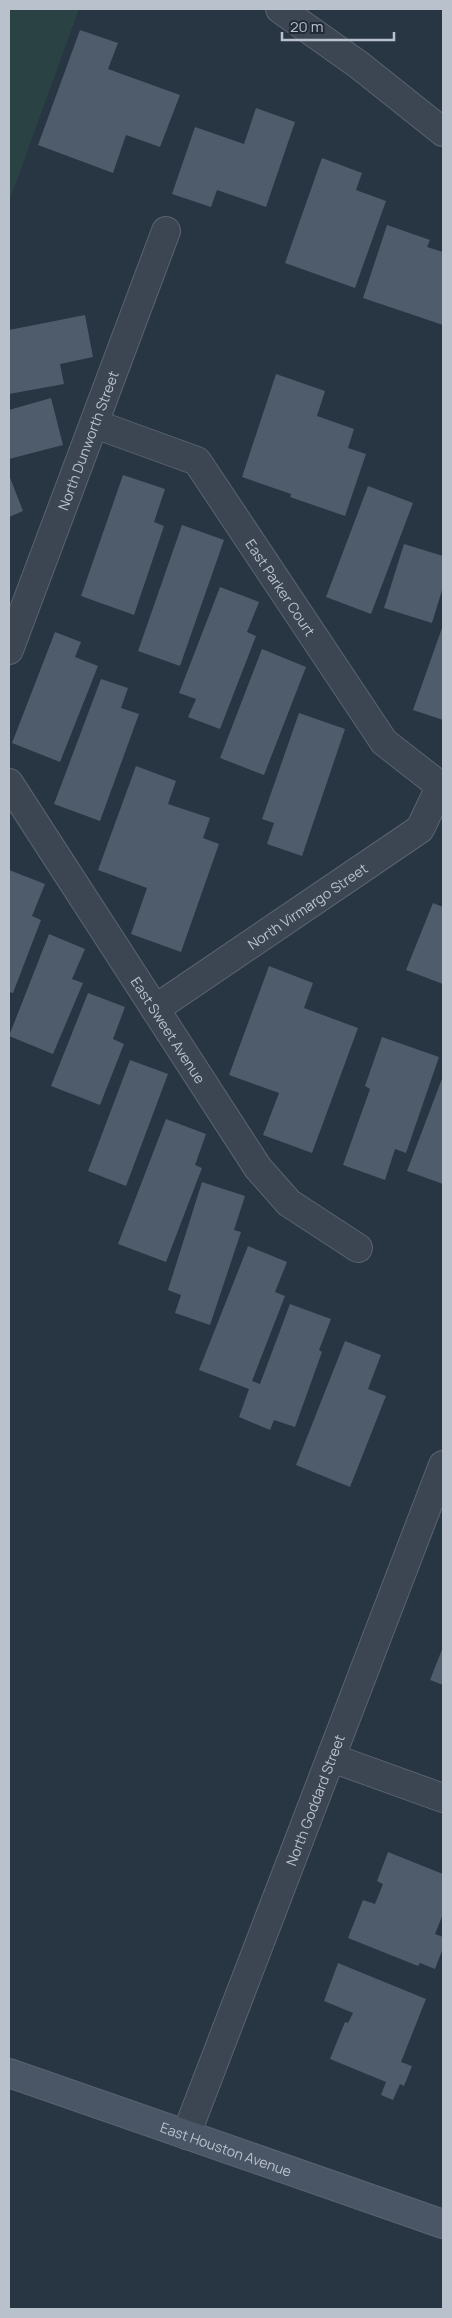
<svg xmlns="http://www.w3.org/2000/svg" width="452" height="2318" font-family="Manrope,sans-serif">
<rect width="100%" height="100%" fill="#283543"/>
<path fill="#2a4244" d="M9,9H79L9,202Z"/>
<path fill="#4e5c6c" d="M80,30L118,43L108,69L180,95L160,147L126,135L113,173L38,145Z
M256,108L295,122L266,207L217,190L211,207L172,194L195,127L244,144Z
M322,158L362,173L356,190L386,201L355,288L285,263Z
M387,225L430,240L427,247L443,252V325L363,298Z
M85,315L93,357L60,364L64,384L9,394V330Z
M276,374L325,391L317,416L354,429L348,448L366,454L345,516L290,497L291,494L242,477Z
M51,398L63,445L9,459V410Z
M9,475L23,511L9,517Z
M123,475L165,489L154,522L164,526L134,615L81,596Z
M368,486L413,503L371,614L326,597Z
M182,525L224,540L180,666L138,651Z
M404,544L443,556V587L432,623L384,608Z
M220,587L259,602L247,632L256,636L220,729L188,717L196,699L179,693Z
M443,625V720L413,710Z
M55,632L81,642L75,657L98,666L60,762L12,743Z
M262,649L306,667L264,775L220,758Z
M101,679L128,688L121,708L139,714L100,821L54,804Z
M299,713L345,729L302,856L267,844L274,823L262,819Z
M136,766L176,781L168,804L210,818L203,838L219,844L181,952L131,934L147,888L98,870Z
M9,870L45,884L32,916L41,920L13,993L9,992Z
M433,903L443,907V984L406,970Z
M49,934L85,949L72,979L83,983L53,1054L9,1036Z
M269,966L313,983L304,1008L358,1028L312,1153L263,1135L279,1093L229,1075Z
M88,993L125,1007L113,1039L124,1044L100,1105L51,1086Z
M382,1037L439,1057L406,1153L395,1149L385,1180L343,1165L370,1089L365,1086Z
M130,1060L168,1074L126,1186L88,1171Z
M443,1076V1184L407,1171Z
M166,1119L206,1134L195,1165L202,1168L166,1262L118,1244Z
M202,1182L245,1196L234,1230L241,1232L210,1325L175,1313L181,1295L168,1290Z
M248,1246L287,1262L275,1292L285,1296L252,1381L260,1384L290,1304L331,1319L319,1350L322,1352L295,1427L274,1420L270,1430L239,1417L249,1389L199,1370Z
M345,1341L381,1355L368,1389L386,1396L350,1487L296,1465Z
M443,1647V1685L430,1680Z
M388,1852L443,1874V1914L435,1934L443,1937V1948L435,1969L420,1963L418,1966L348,1938L363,1900L375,1904L383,1884L377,1881Z
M338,1963L426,1999L401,2062L412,2066L404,2086L400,2084L393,2100L381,2095L386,2082L330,2059L345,2022L348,2023L353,2013L324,2001Z"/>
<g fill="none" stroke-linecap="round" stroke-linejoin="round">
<g stroke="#5a6470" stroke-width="30">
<g id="minor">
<path d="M280,9L359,65L443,132"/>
<path id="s1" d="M95,424L197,461L384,742L443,788"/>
<path id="s2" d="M9,650L166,231"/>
<path id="s3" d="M9,783L258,1168L289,1203L358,1248"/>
<path id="s4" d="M155,1009L420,829L440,787"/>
<path d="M332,1758L443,1798"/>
<path id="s5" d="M186,2135L443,1465"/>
</g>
</g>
<g stroke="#5a6470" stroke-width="30">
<g id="secondary">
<path id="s6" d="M9,2073L443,2224"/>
</g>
</g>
<use href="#minor" stroke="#3c4653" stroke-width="28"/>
<use href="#secondary" stroke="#4a5666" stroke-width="28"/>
</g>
<g text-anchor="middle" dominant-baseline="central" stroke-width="5" stroke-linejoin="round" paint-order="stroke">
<g font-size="14" fill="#b9c1cc" stroke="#212b38">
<text stroke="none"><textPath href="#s2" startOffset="224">North Dunworth Street</textPath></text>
<text stroke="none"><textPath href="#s1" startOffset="260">East Parker Court</textPath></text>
<text stroke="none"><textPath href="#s4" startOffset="184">North Virmargo Street</textPath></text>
<text stroke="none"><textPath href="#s3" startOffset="294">East Sweet Avenue</textPath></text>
<text stroke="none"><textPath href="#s5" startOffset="359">North Goddard Street</textPath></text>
<text stroke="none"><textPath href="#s6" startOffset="230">East Houston Avenue</textPath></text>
</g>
</g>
<rect width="452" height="2318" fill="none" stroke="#b9c1cc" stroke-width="20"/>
<path d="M282 32v8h112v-8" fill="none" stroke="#b9c1cc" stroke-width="2.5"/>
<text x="290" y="32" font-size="15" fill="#b9c1cc" stroke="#212b38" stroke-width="4" paint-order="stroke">20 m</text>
</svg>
